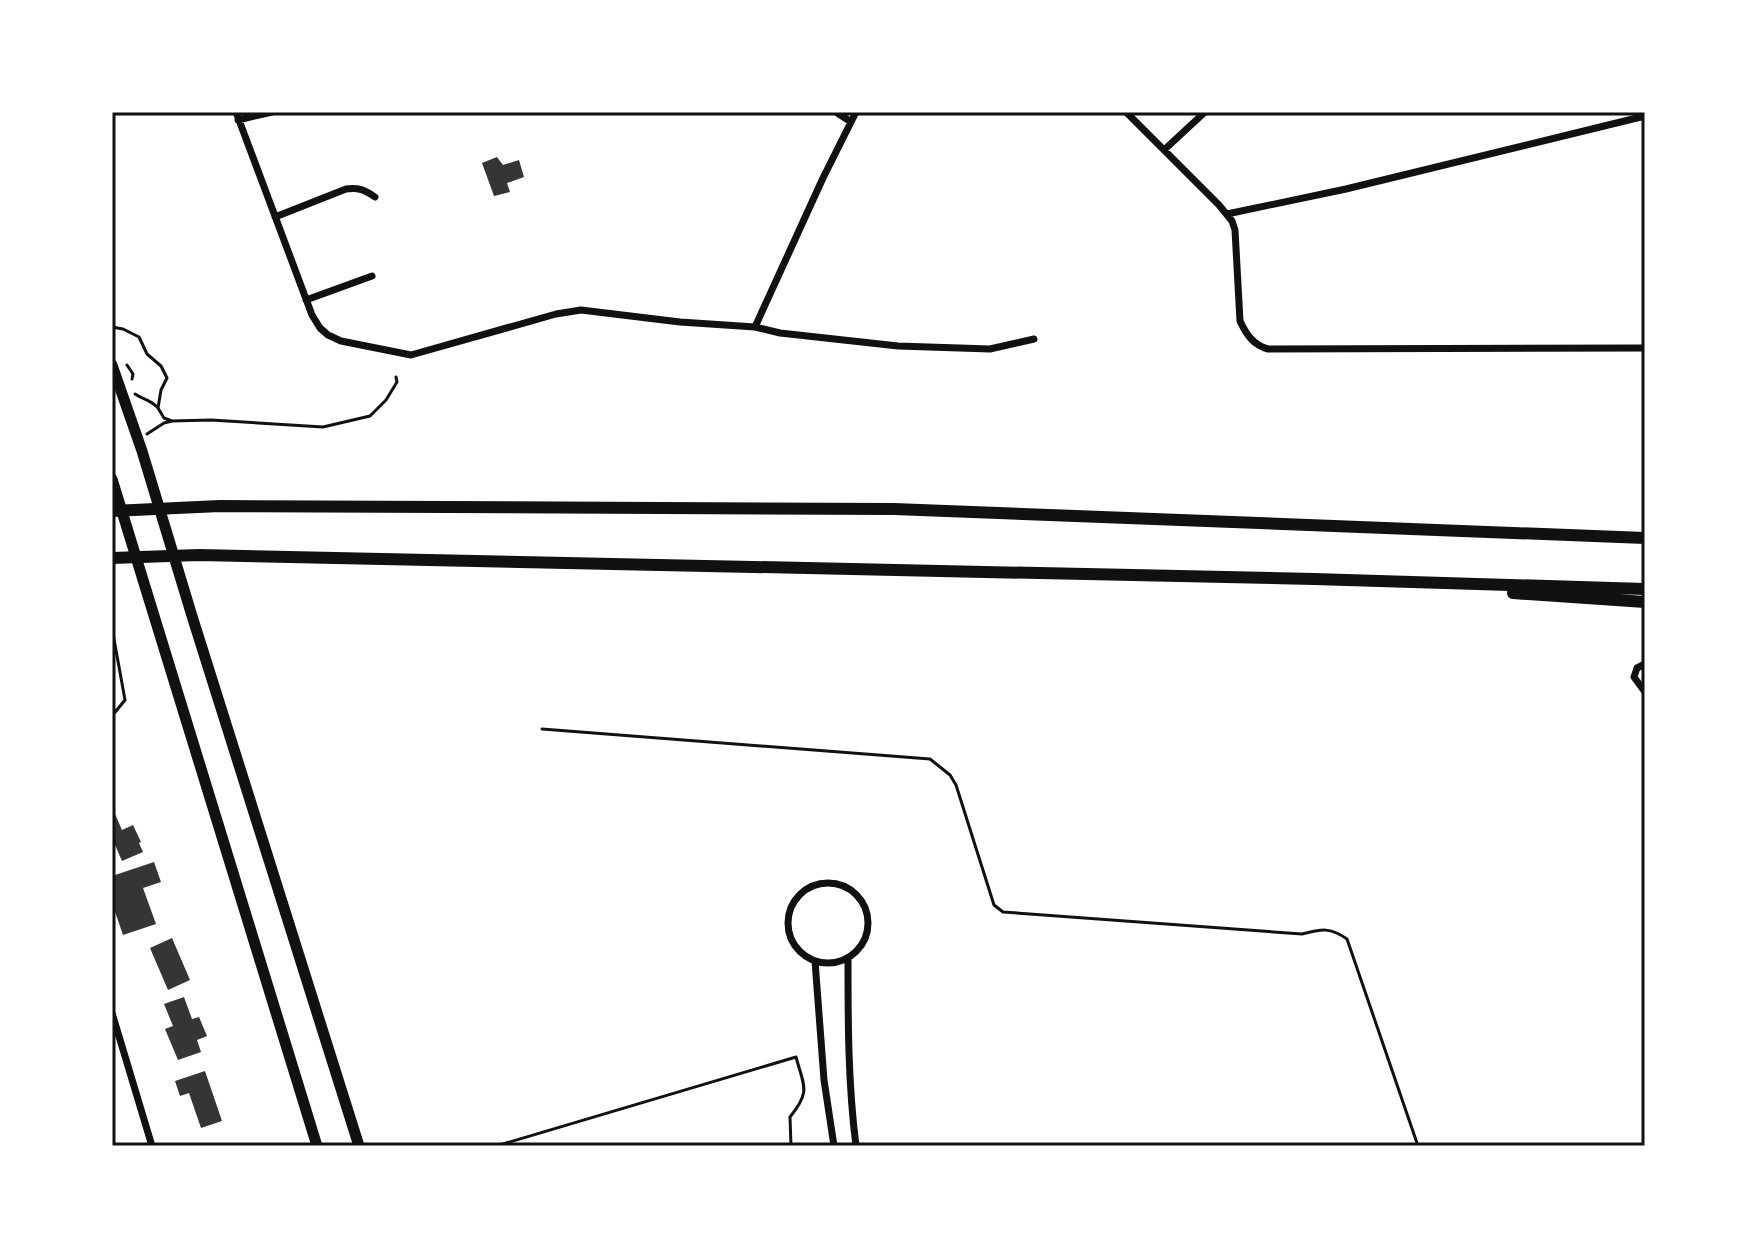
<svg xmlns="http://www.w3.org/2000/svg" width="1757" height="1258" font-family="'Golos Text',sans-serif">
<rect width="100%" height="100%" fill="#fff"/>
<path fill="#353535" d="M497,157L503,165L519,160L524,177L507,183L510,192L494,196L482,163Z
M112,807L122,830L133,825L141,842L139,843L143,852L122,861L112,838Z
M154,862L161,882L143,888L156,924L123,935L112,903V876Z
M172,938L190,980L168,990L150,948Z
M184,997L192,1019L199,1017L207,1036L197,1040L201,1052L178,1060L165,1029L173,1026L164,1004Z
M205,1071L222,1121L201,1128L189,1093L180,1096L175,1081Z"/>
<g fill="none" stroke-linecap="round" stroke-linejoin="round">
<path stroke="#111" stroke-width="3" d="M112,327L123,329L139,337L147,354L161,366L167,378L161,390L158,408L164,418L172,421L211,420L323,427L370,416L386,400L397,382L396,377
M127,365L133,374L132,379
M135,394C144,400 150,399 158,408
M147,434L164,423L172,421
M112,628L125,700L112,716
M542,729L930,759L950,775L956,785L994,905L1003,912L1302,934C1322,929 1330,927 1347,939L1418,1146"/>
<path stroke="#111" stroke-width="3" d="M496,1146L796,1057C804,1087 811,1091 790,1117L791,1146"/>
<path stroke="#111" stroke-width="7" d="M236,112L312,315L320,328L328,335L341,341L411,355L556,314L581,310L680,322L755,327L780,333L898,346L990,349L1034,339
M836,112L851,122
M1126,112L1219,205L1232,221L1235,230L1240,321C1246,334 1253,345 1268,349L1645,348
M238,120L272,112
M1164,150L1205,112
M1227,214L1346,189L1645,116
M275,217L346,189C358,187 365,190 375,197
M306,300L372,276
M755,327L823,178L856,112
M1645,664L1637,668L1634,677L1645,692
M788 923a40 40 0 1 1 80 0a40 40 0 1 1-80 0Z
M848,958C848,1022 848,1083 856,1146
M815,961L824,1080L834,1146
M112,1013L152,1146"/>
<path stroke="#111" stroke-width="11" d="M112,365L142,451L192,616L359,1146
M112,479L317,1146"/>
<path stroke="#111" stroke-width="12" d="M112,511L220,506L894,509L1645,538
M112,558L199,555L1314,579L1645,589
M1513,593L1645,602"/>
</g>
<rect width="1757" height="1258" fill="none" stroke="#ffffff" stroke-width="228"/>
<rect x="114" y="114" width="1529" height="1030" fill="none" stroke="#111" stroke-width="3"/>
</svg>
